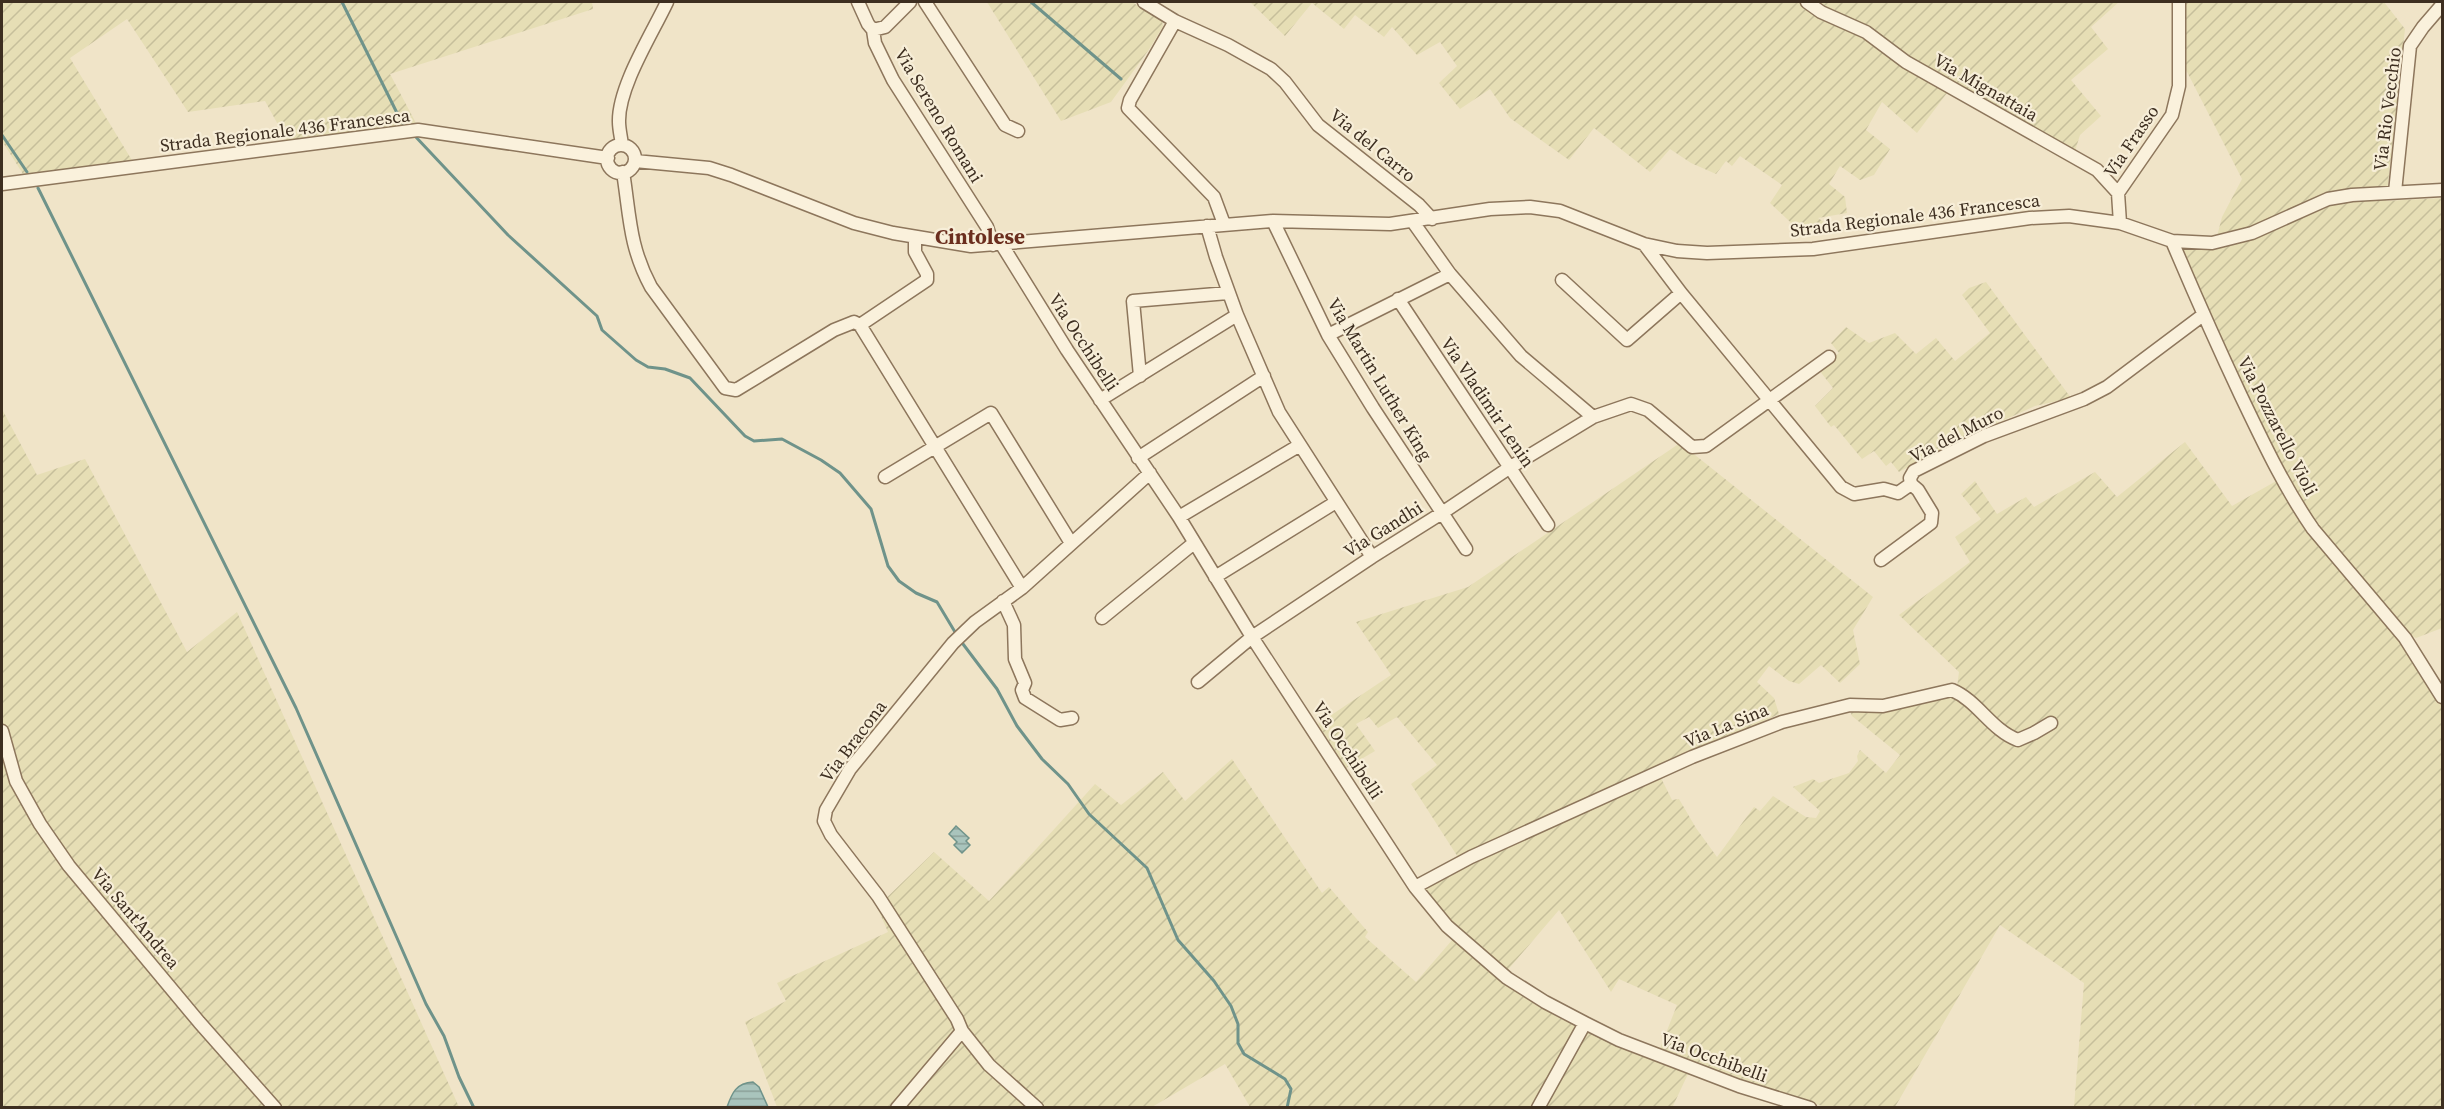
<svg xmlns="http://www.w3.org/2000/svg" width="2444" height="1109" font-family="'Source Serif 4',serif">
<defs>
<pattern id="farmland-furrows" width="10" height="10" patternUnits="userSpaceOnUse" patternTransform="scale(1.5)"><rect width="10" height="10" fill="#e6deb5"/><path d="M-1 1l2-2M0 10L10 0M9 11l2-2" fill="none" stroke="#c6bf9b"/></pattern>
<pattern id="water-rules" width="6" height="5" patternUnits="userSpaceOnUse" patternTransform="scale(1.5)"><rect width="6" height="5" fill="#a9c4bc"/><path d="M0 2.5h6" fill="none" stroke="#8ba098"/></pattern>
</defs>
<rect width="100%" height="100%" fill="#f0e4c8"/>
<path fill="url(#farmland-furrows)" d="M2,2H592L593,9L390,74L417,125L287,141L265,101L188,112L127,19L70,58L133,162L23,174L2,141Z
M987,2H1132L1162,21L1163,26L1150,48L1111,102L1061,121Z
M1250,2H2119L2091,27L2108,49L2071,80L2101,116L2080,135L2075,151L1953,85L1917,133L1882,102L1866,130L1890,149L1874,175L1860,180L1840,166L1829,184L1845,197L1847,213L1818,218L1840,233L1804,235L1770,203L1782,185L1740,156L1732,166L1726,161L1716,174L1691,163L1670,149L1650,172L1594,128L1569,160L1510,118L1490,89L1460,109L1439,83L1457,66L1440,42L1417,55L1392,27L1384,37L1355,15L1344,29L1312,3L1285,36Z
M2184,2H2384L2405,29L2386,201L2442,198V628L2416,638L2407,633L2307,515L2284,475L2210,313L2184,250L2214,248L2222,217L2242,179L2183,64Z
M1986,282L2071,398L2035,406L1984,429L1974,428L1962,438L1899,472L1891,462L1886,466L1874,451L1862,459L1834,425L1831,427L1815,406L1833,388L1819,370L1839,353L1831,343L1846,327L1869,343L1895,333L1916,354L1936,338L1955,361L1990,333L1962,295L1969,288Z
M2,409L37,475L85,459L187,652L237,612L459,1107H2Z
M2185,442L2232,506L2278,480L2405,642L2442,704V1107L2196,1108L2193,1103L2189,1108L2074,1107L2084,983L2000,925L1895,1107H1825L1659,1051L1677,1005L1619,979L1611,992L1559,910L1506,972L1458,932L1423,891L1426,883L1463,865L1411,784L1437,765L1397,717L1378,728L1369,717L1356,724L1375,751L1346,768L1318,724L1391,675L1356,622L1468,587L1680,443L1873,597L1853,630L1860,664L1840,683L1821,665L1799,684L1789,681L1769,666L1757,682L1774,698L1779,714L1657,770L1672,800L1679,799L1696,828L1717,857L1754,807L1760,811L1773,796L1806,817L1816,818L1820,811L1793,787L1813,779L1819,783L1849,773L1858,761L1857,756L1860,750L1886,773L1900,755L1852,716L1850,711L1956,695L1959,672L1899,615L1970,562L1955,537L1981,519L1961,494L1975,481L1997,514L2026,497L2034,507L2095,472L2117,497Z
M1232,759L1322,893L1329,887L1368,932L1365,937L1416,982L1453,939L1606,1040L1688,1074L1672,1108L1250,1107L1225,1064L1152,1107H777L745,1022L786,1001L777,983L888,932L877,907L934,852L989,901L1095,784L1121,805L1163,772L1185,801Z"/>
<path fill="url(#water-rules)" stroke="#6f938a" stroke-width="1.5" d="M956,826L969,838L966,841L970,845L962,853L954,845L957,842L949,834Z
M753,1082L759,1087L768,1107H727C732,1093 736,1083 753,1082Z"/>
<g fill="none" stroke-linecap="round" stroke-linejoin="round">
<path stroke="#6f938a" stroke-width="3" d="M342,2L401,121L407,128
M1031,2L1121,79
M2,135L27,172
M414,135L508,235L597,316L602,330L636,360L648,367L665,369L690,378L745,436L754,441L782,439L821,460L840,473L871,509L888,566L899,581L916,593L937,602L955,632
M38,188L296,708L426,1004L444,1036L459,1077L474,1108
M963,644L997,689L1017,726L1042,759L1068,784L1089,814L1147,868L1178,940L1214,981L1231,1006L1238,1024V1043L1244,1054L1285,1079L1291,1089L1287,1108"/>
<g stroke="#8d765c" stroke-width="15">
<path id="minor" d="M858,2L868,24L873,30L875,43L893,80L987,227L993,245
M925,2L1005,125L1018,131
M1144,2L1175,21L1228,45L1271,69L1285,82L1318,125L1419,205L1432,219
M1807,2L1821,12L1866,32L1906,62L2097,170L2118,193L2120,223
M1175,21L1130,100L1128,108L1214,197L1224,224
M873,30L885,27L910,2
M622,145C621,137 619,129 619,122C618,87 652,34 667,2
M607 159a14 14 0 1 1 28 0a14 14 0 1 1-28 0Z
M635,161L709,168L731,175L854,223L893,233L971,246L1273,221L1390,224L1490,209L1530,207L1560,211L1644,244L1677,251L1707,253L1813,249L2030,218L2069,216L2120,223L2172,241L2212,243L2252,233L2328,199L2352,195L2442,190
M623,172C630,216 629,246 651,287L725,388L736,390L834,330L854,322L860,325L1022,588
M2,184L418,130L608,158
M2395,192L2410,46L2423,27L2442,5
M2118,193L2172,115L2179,86V2
M1273,221L1328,335L1373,408L1466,549
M1413,222L1450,274L1521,356L1593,417
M1207,226L1216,257L1237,315L1279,412L1372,557
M2172,241C2194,293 2217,345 2241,396C2263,442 2284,487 2313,529L2405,638L2442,697
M1644,244L1681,293L1841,487L1854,494L1884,489L1898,493L1911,484L1910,478L1914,471L1984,436L2084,399L2107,387L2203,315
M1002,245L1067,350L1179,517L1252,637L1415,887L1447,926L1507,978L1545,1002L1585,1023L1619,1040L1739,1086L1810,1108
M1562,280L1627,340L1681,293
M1398,299L1548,525
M860,325L927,280V274L915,252V237
M1328,335L1450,274
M1140,376L1133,301L1228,293
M1100,400L1237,315
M1138,458L1264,376
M885,477L991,413L1071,543
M1179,517L1300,445
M1881,560L1931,523L1932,513L1918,490L1911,484
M1215,577L1336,502
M1003,601L1014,625L1015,659L1025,683L1022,690L1025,698L1060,720L1072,718
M1102,618L1194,543
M1198,682L1252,637L1372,557L1442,513L1509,468L1593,417L1631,404L1648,410L1692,447L1706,446L1829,357
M2,731L16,781L40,824L69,866L199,1022L275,1108
M1415,887L1471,857L1692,757L1782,722L1850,705L1883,706L1952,690C1978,701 1991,730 2018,740L2034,733L2051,723
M962,1031L989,1065L1037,1108
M897,1108L962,1031L957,1019L878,896L831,835L824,821L826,810L850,769L953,643L975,622L1022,588L1150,473
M1538,1108L1585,1023"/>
</g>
<use href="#minor" stroke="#faf1dc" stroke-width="12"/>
</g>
<g text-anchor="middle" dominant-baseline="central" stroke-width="4.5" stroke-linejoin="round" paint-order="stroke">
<g font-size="18" fill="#3d2e20" stroke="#f7eed8">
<text transform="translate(1986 87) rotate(30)">Via Mignattaia</text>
<text transform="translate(2387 109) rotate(-83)">Via Rio Vecchio</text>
<text transform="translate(939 115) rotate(59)">Via Sereno Romani</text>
<text transform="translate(285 130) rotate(-7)">Strada Regionale 436 Francesca</text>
<text transform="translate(2131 141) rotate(-56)">Via Frasso</text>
<text transform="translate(1373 145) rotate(39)">Via del Carro</text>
<text transform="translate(1915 215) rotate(-7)">Strada Regionale 436 Francesca</text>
<text transform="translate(1084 342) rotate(57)">Via Occhibelli</text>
<text transform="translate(1380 379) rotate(59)">Via Martin Luther King</text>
<text transform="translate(1488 402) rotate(56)">Via Vladimir Lenin</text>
<text transform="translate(2278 426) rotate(63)">Via Pozzarello Violi</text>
<text transform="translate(1956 434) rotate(-27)">Via del Muro</text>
<text transform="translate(1383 529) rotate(-32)">Via Gandhi</text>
<text transform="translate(1726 725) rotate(-22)">Via La Sina</text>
<text transform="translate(853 741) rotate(-53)">Via Bracona</text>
<text transform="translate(1348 750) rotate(57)">Via Occhibelli</text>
<text transform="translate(136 918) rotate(50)">Via Sant'Andrea</text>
<text transform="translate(1714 1057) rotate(20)">Via Occhibelli</text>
</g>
<g font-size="21" font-weight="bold" fill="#6b2e1e" stroke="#f7eed8">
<text x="980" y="236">Cintolese</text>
</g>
</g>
<rect width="2444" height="1109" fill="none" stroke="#3d2e20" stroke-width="6"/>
</svg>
